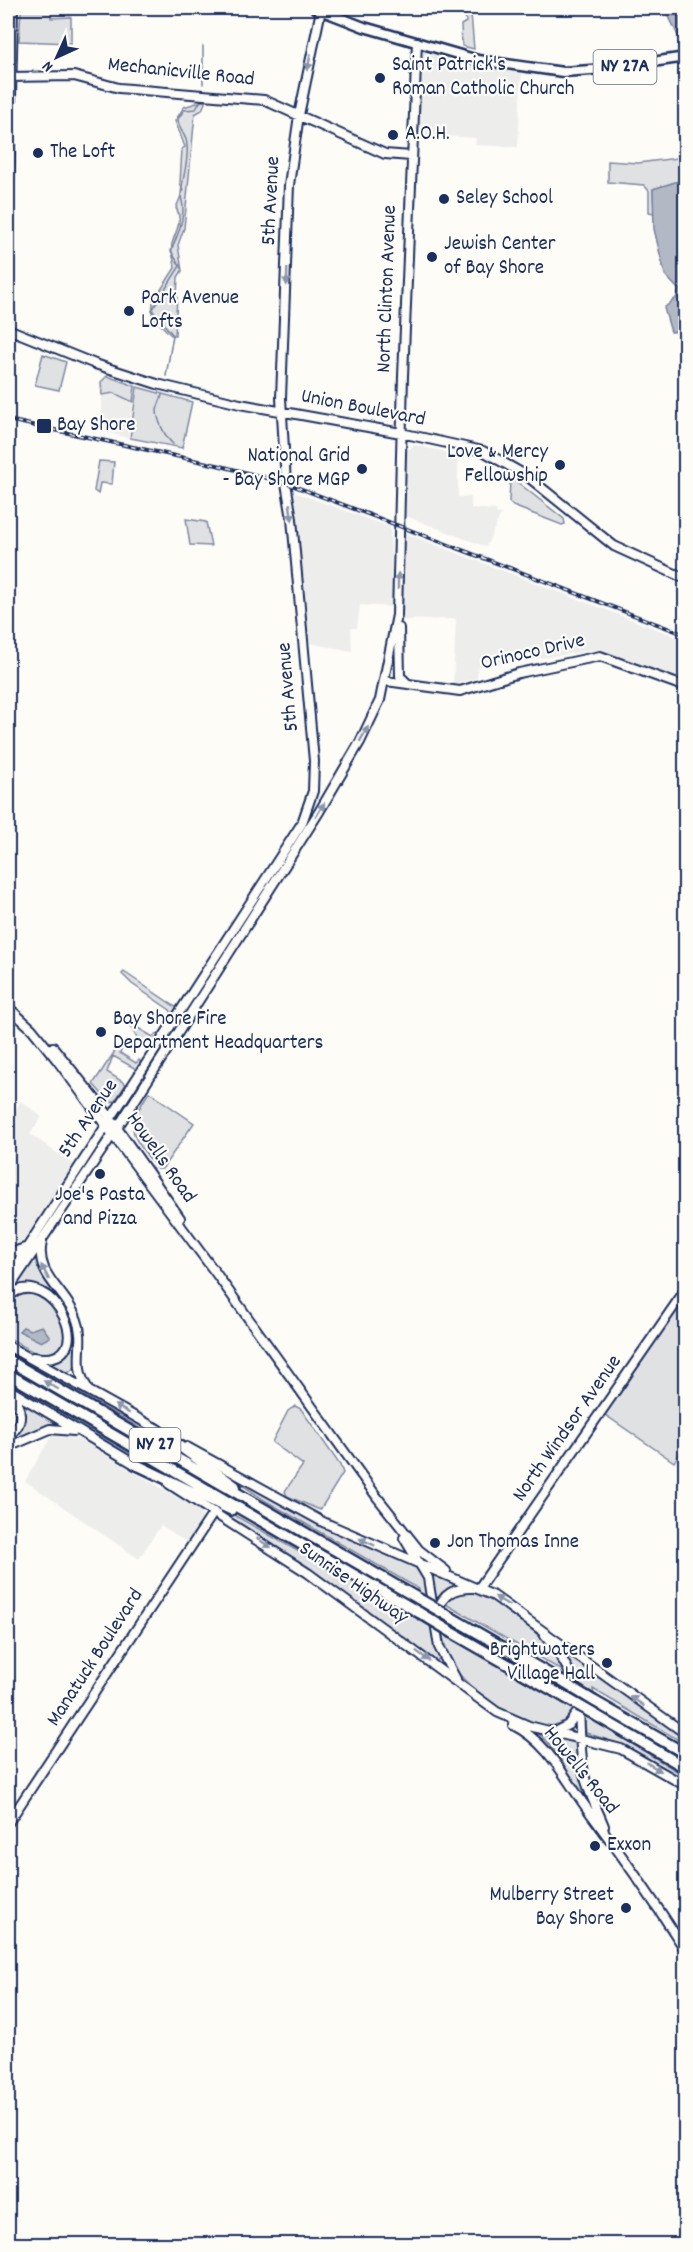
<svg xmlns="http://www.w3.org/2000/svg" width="693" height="2252" font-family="Dekko,sans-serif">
<rect width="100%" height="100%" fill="#fdfcf7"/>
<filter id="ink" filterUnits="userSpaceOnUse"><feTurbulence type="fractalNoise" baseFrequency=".0167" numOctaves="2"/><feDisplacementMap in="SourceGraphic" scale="12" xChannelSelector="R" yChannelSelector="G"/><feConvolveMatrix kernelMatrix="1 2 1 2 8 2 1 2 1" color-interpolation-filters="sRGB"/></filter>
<g filter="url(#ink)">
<path fill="#edeeec" d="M417,42L478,60L522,65L518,147L475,145L476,138L413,134Z
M114,393L133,402L128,438L102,431V395Z
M415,445L458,455V497H471V508L496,510V513L501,514L486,547L406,516L407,450Z
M294,492L390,527L393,607L360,605L357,628H351L352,651L308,643Z
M402,532L685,640V683L597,650L478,667L477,678L453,685L456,619L403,620Z
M21,1101L42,1117L30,1134L76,1166L23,1245L8,1250V1121Z
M57,1434L79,1439L200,1511L203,1519L187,1543L161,1525L139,1559L25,1481L52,1435Z"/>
<path fill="#e0e1e3" stroke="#7e88a0" stroke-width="1.5" d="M21,11H51V18L71,17V43L19,41Z
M471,14L474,49L462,46L461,25L466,22L465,15Z
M206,100L202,110L195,114L184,228L178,245L182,271L178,277L175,335H171L152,316L153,302L175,268C175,261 170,250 172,244C175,232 184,220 176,208L183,191L180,183L182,149L185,147L175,121L184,107Z
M685,157V179L653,189L654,213L649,212V191L644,185L608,182V161L638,163Z
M43,354L66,362L59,390L35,385Z
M107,376L135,386L133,402L114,393L102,395L101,382Z
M137,387L192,402L182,448L130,438Z
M99,461L114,462L112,484L100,483L98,494L94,491Z
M516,481L564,519L565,524L562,525L513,506L509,502L510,482Z
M186,519L206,522L211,546L190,545Z
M124,972L177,1008L172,1015L170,1010L132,984L122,974Z
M128,1022L153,1037L156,1034L159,1035L150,1048L138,1040Z
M117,1048H122L120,1053L136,1063L139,1060L141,1062L136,1069L113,1056L107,1072L126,1084L115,1101L109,1102L93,1084Z
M149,1092L194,1123L162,1169H157C131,1132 123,1133 149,1092Z
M35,1254C39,1260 39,1269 43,1276C69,1319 81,1310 75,1367L68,1373L44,1361C101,1349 62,1282 18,1286L17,1283Z
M685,1289V1445L674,1462L601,1412Z
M15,1293C50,1293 57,1304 67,1336C53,1370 30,1350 8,1337V1303Z
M8,1348L157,1435L155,1437L8,1351Z
M8,1381L154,1467C141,1468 27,1397 8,1384Z
M28,1406L60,1425L43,1428L8,1443V1439L21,1427L24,1409Z
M295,1406L301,1409L340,1465L343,1473L320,1510L287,1496L285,1491L303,1465L272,1442L288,1411Z
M200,1457L287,1506L417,1566C437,1592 429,1629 440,1659L436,1661L305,1566L202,1500L204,1498L421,1621L419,1589L266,1501Z
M429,1572L462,1585L448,1589L437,1606Z
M472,1590C512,1608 546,1637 568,1674L442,1602L449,1594Z
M442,1633L575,1710C549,1752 482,1701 460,1675C450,1662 445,1648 442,1633Z
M566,1651L685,1736V1744L593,1689L599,1724L685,1776V1780L627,1746L586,1733L580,1681L564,1653Z
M538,1733L578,1740L579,1763L589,1803L552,1747Z"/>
<path fill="#b3b8c5" stroke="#76819c" stroke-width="1.5" d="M665,8H685V29L683,28L685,36L679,38Z
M685,179L686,282L683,291L685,295V331L671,332L664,308L676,298L679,290L665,275L654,229L653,189Z
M42,1326L50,1337L41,1342L19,1331L23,1327L30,1330Z"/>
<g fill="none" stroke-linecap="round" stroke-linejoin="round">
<path stroke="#76819c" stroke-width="1.5" d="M203,84V46
M681,332L682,340
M166,376L173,335L152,310L180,266L171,251C177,237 183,224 183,208C183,203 181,199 181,195C182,178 189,162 187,145C187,135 178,130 178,119L184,110L196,109L201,100
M162,395C161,400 158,405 157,410C157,420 165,437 173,444"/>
<g stroke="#1b2f5e" stroke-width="12">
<path id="secondary" d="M8,77L74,76L119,88L264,100L385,154L411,156
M8,230L13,8
M8,329L95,364L157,384L240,404L401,433L483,451L527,476L614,546L686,579
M399,628L400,676L408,684
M386,681L460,691L519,673L600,656L686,687
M8,1007L32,1029L57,1060L215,1272L377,1497L419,1550L446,1571
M53,1047L106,1112L180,1218
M42,1242C34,1276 67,1291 77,1320C86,1343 72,1366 87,1387
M8,1254L25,1248
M8,1277L302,823L313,791L314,761L292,519L286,483L281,398L289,185L299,115L321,10
M8,1290L123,1119L319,812L360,742L380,700L397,615L403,376L417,42
M8,1297C51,1258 106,1370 33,1357
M8,1346L159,1430
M8,1389L138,1466
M8,1436C25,1424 23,1407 9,1393
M8,1447L50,1429L74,1431
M187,1447L323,1522L494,1596L686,1734
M169,1484L308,1573L497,1712L529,1726L621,1749L686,1786
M404,1538L428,1578L439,1647L456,1679
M479,1588L686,1289
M436,1613C443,1593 455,1587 475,1588
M545,1636C593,1694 573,1709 584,1774C588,1792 597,1808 604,1826
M513,1725C550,1743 567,1783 591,1814C624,1858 656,1904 686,1951
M554,1732L568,1725L580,1709
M8,1823L214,1512"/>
</g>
<g stroke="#1b2f5e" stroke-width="13">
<path id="primary" d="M315,8L364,27L478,60L563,72L605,69L686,57"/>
</g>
<g stroke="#1b2f5e" stroke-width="14">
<path id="highway" d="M8,1360L419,1599
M8,1374L420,1613
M154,1428L235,1486
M135,1464L231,1510
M452,1618L551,1675
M453,1633L554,1691
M594,1701L686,1754
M597,1716L686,1768"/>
</g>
<use href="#secondary" stroke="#fdfcf7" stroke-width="8"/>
<use href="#primary" stroke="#fdfcf7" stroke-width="8"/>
<use href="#highway" stroke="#fdfcf7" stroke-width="9"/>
<g stroke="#1b2f5e" stroke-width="4">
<path id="rail" d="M8,420L217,465L286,483L686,635"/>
</g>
<use href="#rail" stroke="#fdfcf7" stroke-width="1.5" stroke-dasharray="4.5" stroke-linecap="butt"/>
<g stroke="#1b2f5e" stroke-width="14" stroke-linecap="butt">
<path id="highway-bridge" d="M419,1599L452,1618
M420,1613L453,1633
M551,1675L594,1701
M554,1691L597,1716"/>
</g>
<use href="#highway-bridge" stroke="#fdfcf7" stroke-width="9"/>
</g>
<defs><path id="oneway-solid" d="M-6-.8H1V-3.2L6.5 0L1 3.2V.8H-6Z" transform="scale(1.5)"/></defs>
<g fill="#8c96aa">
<use href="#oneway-solid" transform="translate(309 62) rotate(101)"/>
<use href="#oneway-solid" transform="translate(287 277) rotate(92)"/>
<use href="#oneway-solid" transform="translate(291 512) rotate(81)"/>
<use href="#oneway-solid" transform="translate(398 581) rotate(-89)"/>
<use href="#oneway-solid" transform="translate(364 734) rotate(-61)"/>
<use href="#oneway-solid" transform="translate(320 810) rotate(-59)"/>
<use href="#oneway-solid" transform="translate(45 1272) rotate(-118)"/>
<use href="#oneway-solid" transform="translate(51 1385) rotate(-150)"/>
<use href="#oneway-solid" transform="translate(122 1409) rotate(-150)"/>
<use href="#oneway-solid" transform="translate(367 1542) rotate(-156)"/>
<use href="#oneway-solid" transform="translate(264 1543) rotate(33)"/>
<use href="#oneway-solid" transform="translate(502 1601) rotate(-148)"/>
<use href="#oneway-solid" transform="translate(423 1656) rotate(37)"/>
<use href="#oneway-solid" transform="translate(637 1701) rotate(-145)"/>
<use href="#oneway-solid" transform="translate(654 1767) rotate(30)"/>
</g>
</g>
<g fill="#1b2f5e" stroke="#fdfcf7" stroke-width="2">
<circle cx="380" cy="78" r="6"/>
<circle cx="393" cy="135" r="6"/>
<circle cx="38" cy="153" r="6"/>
<circle cx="444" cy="199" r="6"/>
<circle cx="432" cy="257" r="6"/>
<circle cx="129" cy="311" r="6"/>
<rect x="36" y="418" width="16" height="16" rx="3"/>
<circle cx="560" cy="465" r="6"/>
<circle cx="362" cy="469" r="6"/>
<circle cx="101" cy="1032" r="6"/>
<circle cx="100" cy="1174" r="6"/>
<circle cx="435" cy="1543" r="6"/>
<circle cx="607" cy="1663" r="6"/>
<circle cx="595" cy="1846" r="6"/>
<circle cx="626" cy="1908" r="6"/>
</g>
<g text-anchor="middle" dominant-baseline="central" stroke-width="4.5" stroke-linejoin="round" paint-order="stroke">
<g fill="#fdfcf7" stroke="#5f6c8c" stroke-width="1.5">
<rect x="593.5" y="50" width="63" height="34" rx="4.5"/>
<rect x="129.5" y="1428" width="51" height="34" rx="4.5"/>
</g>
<g font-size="20" font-weight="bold" fill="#1b2f5e">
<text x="625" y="67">NY 27A</text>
<text x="155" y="1445">NY 27</text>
</g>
<g font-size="21" fill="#1b2f5e" stroke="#fdfcf7" text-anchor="start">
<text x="392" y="66">Saint Patrick's<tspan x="392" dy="24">Roman Catholic Church</tspan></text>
<text x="405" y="135">A.O.H.</text>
<text x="50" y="153">The Loft</text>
<text x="456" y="199">Seley School</text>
<text x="444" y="245">Jewish Center<tspan x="444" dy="24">of Bay Shore</tspan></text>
<text x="141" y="299">Park Avenue<tspan x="141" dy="24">Lofts</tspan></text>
<text x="57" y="426">Bay Shore</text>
<text x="548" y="453" text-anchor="end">Love &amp; Mercy<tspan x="548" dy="24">Fellowship</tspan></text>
<text x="350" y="457" text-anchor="end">National Grid<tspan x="350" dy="24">- Bay Shore MGP</tspan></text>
<text x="113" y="1020">Bay Shore Fire<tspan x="113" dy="24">Department Headquarters</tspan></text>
<text x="100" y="1196" text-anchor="middle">Joe's Pasta<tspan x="100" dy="24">and Pizza</tspan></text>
<text x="447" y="1543">Jon Thomas Inne</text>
<text x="595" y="1651" text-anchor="end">Brightwaters<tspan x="595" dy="24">Village Hall</tspan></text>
<text x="607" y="1846">Exxon</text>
<text x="614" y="1896" text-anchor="end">Mulberry Street<tspan x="614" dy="24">Bay Shore</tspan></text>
</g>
<g font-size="21" fill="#1b2f5e" stroke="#fdfcf7">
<text transform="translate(181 73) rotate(6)">Mechanicville Road</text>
<text transform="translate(272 201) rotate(-87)">5th Avenue</text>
<text transform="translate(388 289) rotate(-88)">North Clinton Avenue</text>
<text transform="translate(363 409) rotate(11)">Union Boulevard</text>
<text transform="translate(533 653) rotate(-13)">Orinoco Drive</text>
<text transform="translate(289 687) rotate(-95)">5th Avenue</text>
<text transform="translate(89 1119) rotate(-56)">5th Avenue</text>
<text transform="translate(160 1158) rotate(55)">Howells Road</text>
<text transform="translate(568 1429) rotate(-55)">North Windsor Avenue</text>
<text transform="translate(353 1584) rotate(35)">Sunrise Highway</text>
<text transform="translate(96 1658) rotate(-57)">Manatuck Boulevard</text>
<text transform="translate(580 1771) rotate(51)">Howells Road</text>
</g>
</g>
<rect width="693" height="2252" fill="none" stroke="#fdfcf7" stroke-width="30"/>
<rect x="15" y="15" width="663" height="2222" fill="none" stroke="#1b2f5e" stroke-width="2" filter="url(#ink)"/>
<g transform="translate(57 57) rotate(225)" stroke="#fdfcf7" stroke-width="4.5" paint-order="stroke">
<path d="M0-4.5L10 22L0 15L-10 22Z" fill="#1b2f5e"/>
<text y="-9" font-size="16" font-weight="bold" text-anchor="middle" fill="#1b2f5e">N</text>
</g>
</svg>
